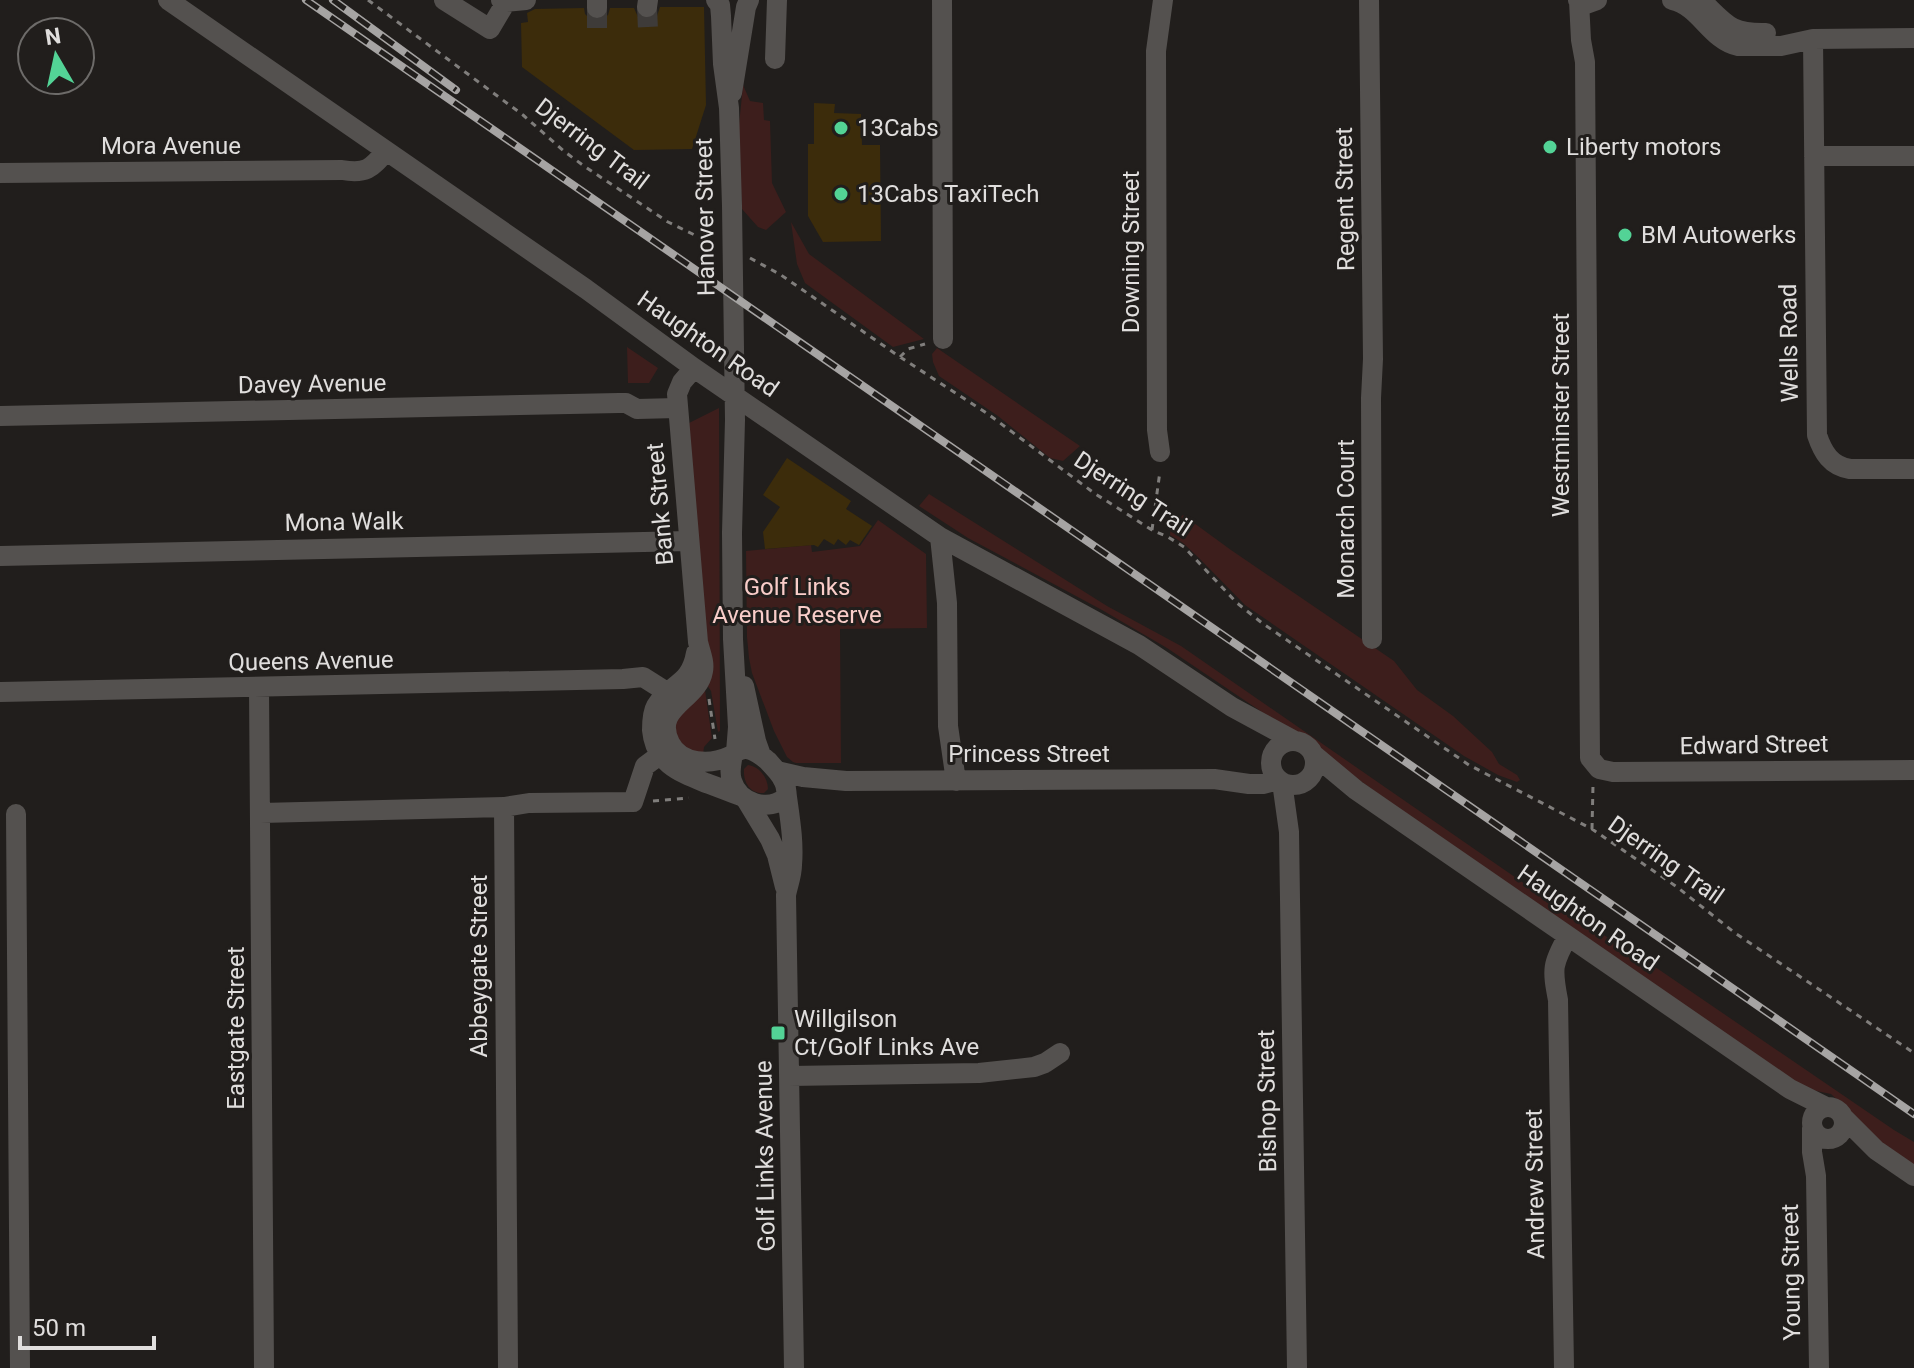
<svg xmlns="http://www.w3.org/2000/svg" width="1914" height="1368" font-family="Roboto,sans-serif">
<rect width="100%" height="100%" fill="#211e1c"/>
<path fill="#3d1e1c" d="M743,85L750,101L763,103L764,120L770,121L772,183L786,212L766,230L758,227L742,209L738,135Z
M791,222L809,254L924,339L893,347L805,283L797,264Z
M627,347L658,368L649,383H628Z
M937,348L1080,446L1063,461L1050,458L998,416L939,376L933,362L932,354Z
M719,408L720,731L718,732L711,691L707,685L689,423Z
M929,494L1107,606L1181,646L1567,913L1642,958L1894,1130L1914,1142V1166L1860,1128L1850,1112L1831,1094L1802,1088L1440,839L1362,782L1323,757L1312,742L1285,731L1259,710L1167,648L1102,610L968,538L919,506Z
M1183,515L1231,550L1394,661L1417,690L1453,716L1492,752L1499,764L1517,775L1520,780L1517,782L1498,775L1464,756L1245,605L1198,557L1183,543L1170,535C1170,526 1177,521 1183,515Z
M878,520L926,554L927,628L840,629L841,763H796L793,762L787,757L774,731L752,673L749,658L747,637L746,551L811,545L812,552L860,546Z
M705,690L712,738L704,747L703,754L686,751L674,734L676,719Z
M748,765C759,766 768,778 768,789L764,793C750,794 743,782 744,769Z"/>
<path fill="#3c2c0b" d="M660,7H704L706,105L692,149L634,150L522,67L521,23L528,22L527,13L535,9L584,8L585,14L590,19L598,21L608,15L610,8H634L638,17L646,20L657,16Z
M814,103L835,104L834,113L861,114L862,145H880L881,241L823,242L808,216V144H814Z
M787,458L851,501L846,509L872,526L859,545L850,540L846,545L838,539L834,545L824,539L818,547L814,545L765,549L763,532L780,507L763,495Z"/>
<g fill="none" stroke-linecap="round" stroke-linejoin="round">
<path stroke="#3e3b39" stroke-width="20" stroke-dasharray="20 10" stroke-linecap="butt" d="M647,7L648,30
M597,8V31"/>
<path stroke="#807e7c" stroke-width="3" stroke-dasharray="6 6" stroke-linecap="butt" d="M368,0L523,115L565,152L584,166L668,222L713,244
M750,258L781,275L900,357L988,414L1094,493L1152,530L1168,537L1184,547L1237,603L1262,623L1469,765L1592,829L1677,887L1735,933L1914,1053
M900,357L908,349L925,344
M1152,530L1160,471
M709,699L715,739
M653,801L689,798
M1592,829L1593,785"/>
<path stroke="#54514f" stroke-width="20" d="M168,0L586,289L694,368L940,537L1139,645L1232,707L1293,740
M444,0L490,29L506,2
M501,0L506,2L526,0
M597,0V8
M716,0L720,5L721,16L723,64L729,108L732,206L735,420L732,533L733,639L738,727L736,752
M942,0L943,339
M1369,0L1373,359L1371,398L1372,639
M1578,0L1586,4L1597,0
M1672,0C1700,6 1710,40 1738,46H1781L1813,39L1914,38
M1701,0C1726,24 1730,34 1766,33
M1579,1L1581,40L1585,62L1590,758L1599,769L1613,772L1914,770
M647,7L648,0
M1813,39L1817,435C1823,453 1831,466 1850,469H1914
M775,59L777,0
M732,93L746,7L749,0
M1814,156H1914
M0,173L342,170C366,174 371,169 386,151
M694,368L682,382L677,394L698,642C700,651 705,662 703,671C698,701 652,707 670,743C681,765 711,765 730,756C736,753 739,748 747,749C755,750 762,756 768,761C773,767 780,773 783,780C787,786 786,791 787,797C790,819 794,842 792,865C792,875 788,885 786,895L794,1368
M0,416L619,403H626L637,409L677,408
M1160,452L1157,430L1156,51L1163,0
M940,537L947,603L948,726L956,781
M0,556L689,541
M696,653C690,687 670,682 656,706C652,713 652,723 652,730C655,763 679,772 706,783C718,787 729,792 741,796
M744,686L756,741L761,755
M259,688L264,1368
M0,692L623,679L643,677L662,689L674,707
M1271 763a22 22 0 1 1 44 0a22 22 0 1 1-44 0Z
M733,755C731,764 729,772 732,781C739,804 769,812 786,797
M1314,755L1356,790L1790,1089L1826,1107
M777,771L803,777L846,781L1214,779L1249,784H1263L1279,780
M1282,782L1289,832L1297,1368
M747,801L770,839L777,855L785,887
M504,807L508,1368
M261,813L504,807L529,803L633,802L645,766L672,746
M16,814L20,1368
M790,1076L979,1073L1034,1067L1045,1063L1060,1053
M1812 1123a16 16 0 1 1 32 0a16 16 0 1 1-32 0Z
M1844,1118L1876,1150L1914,1176
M1812,1128V1152L1816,1176L1819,1368
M1564,1368L1558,1000C1552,969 1552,964 1568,936"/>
<g stroke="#a6a4a3" stroke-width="8">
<path id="rail" d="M306,0L1914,1114
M333,0L456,90"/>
</g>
<use href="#rail" stroke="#211e1c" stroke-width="5" stroke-dasharray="15" stroke-linecap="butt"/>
</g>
<g fill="#53d396" stroke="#211e1c" stroke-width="3">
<circle cx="841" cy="128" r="8"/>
<circle cx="1550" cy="147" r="8"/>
<circle cx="841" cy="194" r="8"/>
<circle cx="1625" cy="235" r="8"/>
<rect x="770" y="1025" width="16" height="16" rx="4"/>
</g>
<g text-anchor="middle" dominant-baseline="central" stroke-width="6" stroke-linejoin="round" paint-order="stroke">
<g font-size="24" fill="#e0dedd" stroke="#211e1c" text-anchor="start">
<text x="857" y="128">13Cabs</text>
<text x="1566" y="147">Liberty motors</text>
<text x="857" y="194">13Cabs TaxiTech</text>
<text x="1641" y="235">BM Autowerks</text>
<text x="794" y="1019">Willgilson<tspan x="794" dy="28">Ct/Golf Links Ave</tspan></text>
</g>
<g font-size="24" fill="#e0dedd" stroke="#211e1c">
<text transform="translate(592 144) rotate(37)">Djerring Trail</text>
<text x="171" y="146">Mora Avenue</text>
<text transform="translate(1345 199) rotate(-91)">Regent Street</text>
<text transform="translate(705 217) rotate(-91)">Hanover Street</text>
<text transform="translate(1131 252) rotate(-90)">Downing Street</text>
<text transform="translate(1789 343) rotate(-91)">Wells Road</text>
<text transform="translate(708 344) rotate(35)">Haughton Road</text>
<text transform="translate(312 384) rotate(-1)">Davey Avenue</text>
<text transform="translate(1561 415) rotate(-90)">Westminster Street</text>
<text transform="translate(1133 494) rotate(33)">Djerring Trail</text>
<text transform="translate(660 504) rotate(-95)">Bank Street</text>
<text transform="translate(1346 519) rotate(-90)">Monarch Court</text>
<text transform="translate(344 522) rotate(-1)">Mona Walk</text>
<text transform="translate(311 661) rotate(-1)">Queens Avenue</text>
<text transform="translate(1754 745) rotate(-1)">Edward Street</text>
<text x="1029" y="754">Princess Street</text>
<text transform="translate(1666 860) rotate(35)">Djerring Trail</text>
<text transform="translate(1588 918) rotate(35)">Haughton Road</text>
<text transform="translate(479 966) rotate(-90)">Abbeygate Street</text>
<text transform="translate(236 1028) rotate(-90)">Eastgate Street</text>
<text transform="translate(1267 1101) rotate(-91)">Bishop Street</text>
<text transform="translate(765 1156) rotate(-91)">Golf Links Avenue</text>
<text transform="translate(1535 1184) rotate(-91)">Andrew Street</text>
<text transform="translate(1791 1272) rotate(-91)">Young Street</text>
</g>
<g font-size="24" fill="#f9cdc9" stroke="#211e1c">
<text x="797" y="587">Golf Links<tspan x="797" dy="28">Avenue Reserve</tspan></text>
</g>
</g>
<g transform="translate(56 56) rotate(351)"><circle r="38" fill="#211e1c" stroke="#6d6b69" stroke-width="2"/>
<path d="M0-6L14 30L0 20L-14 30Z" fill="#53d396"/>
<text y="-12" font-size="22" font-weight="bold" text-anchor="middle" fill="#e0dedd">N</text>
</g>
<path d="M20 1336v12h134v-12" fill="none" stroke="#e0dedd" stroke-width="4"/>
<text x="32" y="1336" font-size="24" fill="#e0dedd" stroke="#211e1c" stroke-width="6" paint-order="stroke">50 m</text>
</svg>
